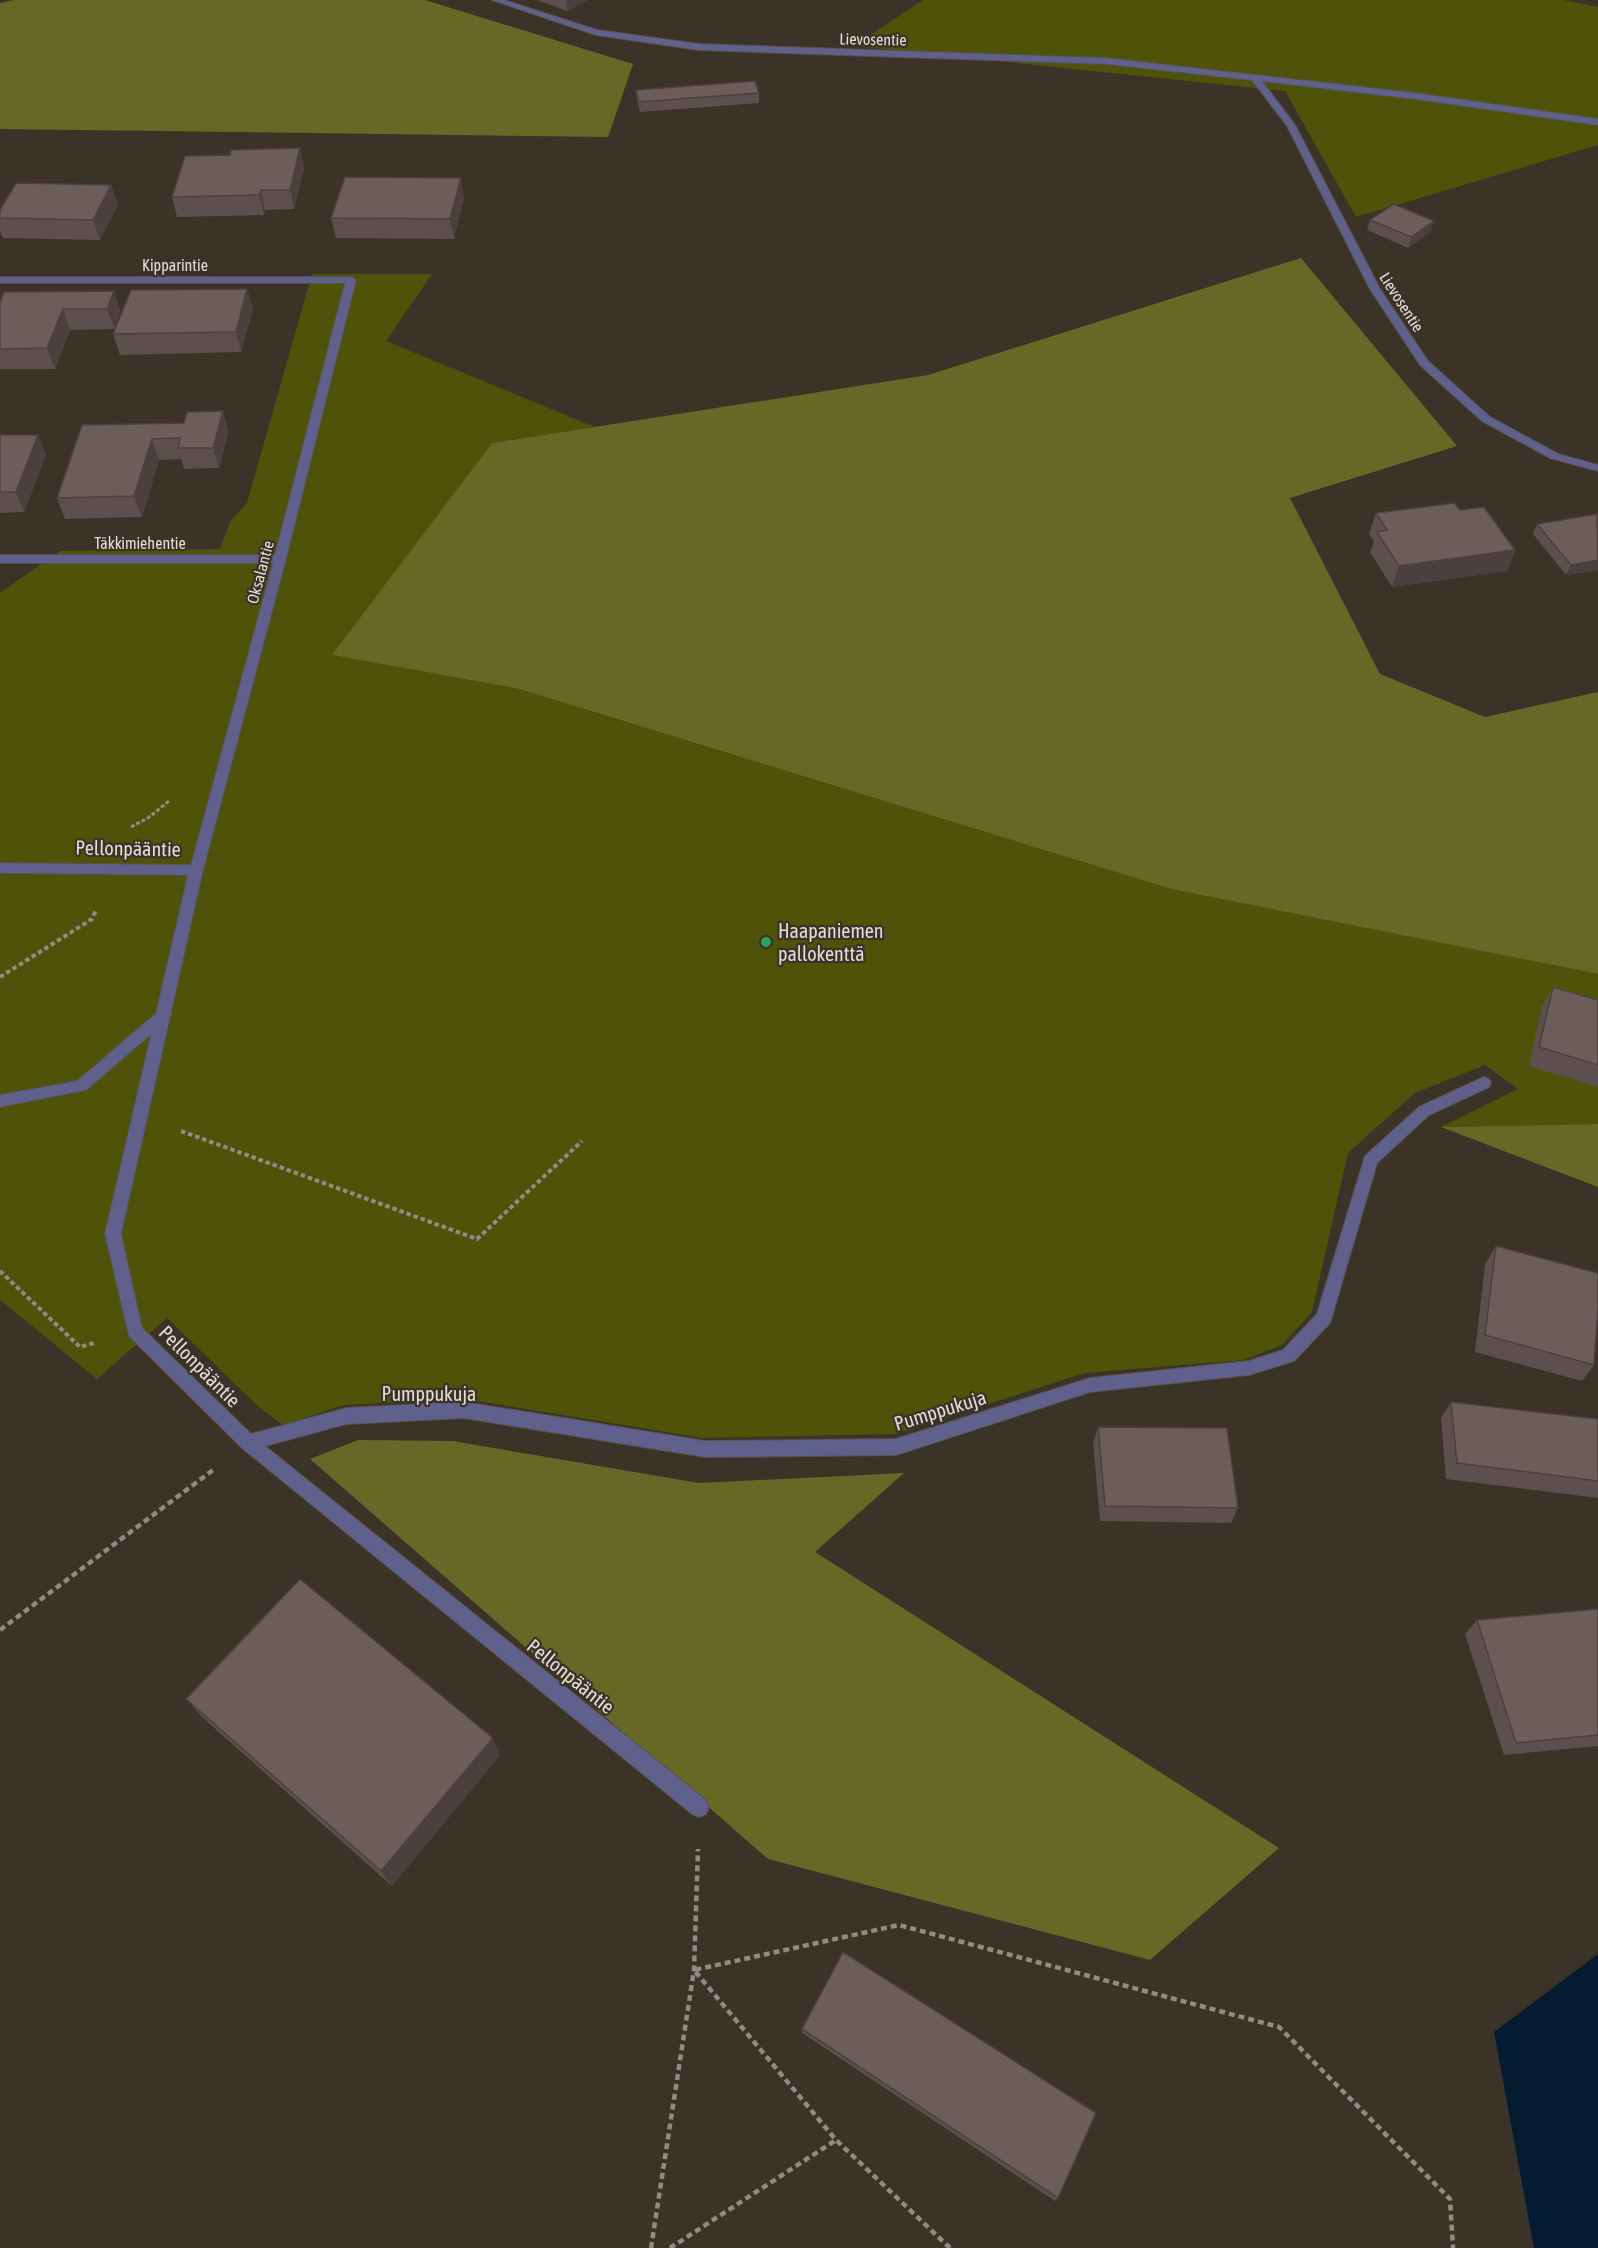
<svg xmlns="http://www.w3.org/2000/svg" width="1598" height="2248" font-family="'Asap Condensed',sans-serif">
<rect width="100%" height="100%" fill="#3b3228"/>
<path fill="#4f530a" d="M923,0H1563L1598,7V145L1356,217L1285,91L854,46Z
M312,274H432L386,341L595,427L492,443L333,655L519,689L1171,889L1598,974V1124L1441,1127L1518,1089L1485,1065L1415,1093L1348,1153L1312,1312L1282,1345L1244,1360L1085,1373L894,1434L703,1438L465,1399L344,1405L283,1425L260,1408L167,1318L97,1379L0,1300V593L60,551L220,549L230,522L247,503Z"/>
<path fill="#656925" d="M14,0H425L633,64L608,137L0,129V3Z
M1301,258L1457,446L1290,498L1380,674L1485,717L1598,692V974L1171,889L519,689L332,655L492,443L928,375Z
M1598,1124V1187L1441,1127Z
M358,1440L453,1441L699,1483L904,1473L815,1552L1279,1848L1150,1960L768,1859L310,1459Z"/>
<path fill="#041b32" d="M1598,1954V2248H1534L1494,2032Z"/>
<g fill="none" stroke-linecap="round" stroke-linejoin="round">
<g stroke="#595147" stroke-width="2">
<path id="lane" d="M165,1008L170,1010L172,1014L170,1018L86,1090L0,1107V1095L77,1081L160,1010Z"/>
</g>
<g stroke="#595147" stroke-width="2">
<path id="street" d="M492,0H504L597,30L699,44L1106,58L1415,93L1598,119V125L1415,99L1262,81L1295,125L1380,289L1428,361L1490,417L1558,454L1598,465V471L1550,458L1482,421L1420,365L1370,289L1287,126L1252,80L1106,64L699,50L596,35Z
M0,277H351L356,280L286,559L203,870L121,1234L142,1328L251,1434L346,1408L464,1402L705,1441L896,1439L1090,1378L1249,1361L1283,1350L1317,1314L1365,1156L1419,1107L1484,1077L1489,1079L1491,1083L1489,1087L1429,1115L1377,1163L1330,1323L1294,1361L1249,1375L1090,1392L896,1455L705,1457L464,1418L346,1424L265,1446L706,1800L709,1807L706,1814L699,1817L692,1814L242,1448L129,1336L105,1234L188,875L0,873V863L191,865L273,563H0V555H275L345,283H0Z"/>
</g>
<path stroke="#928b83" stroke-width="3" stroke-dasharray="4 2" stroke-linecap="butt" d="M131,827L148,818L169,801"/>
<path stroke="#928b83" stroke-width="4" stroke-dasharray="4.5 3" stroke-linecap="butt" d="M0,977L92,919L96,910
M181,1131L477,1239L582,1141
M0,1271L80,1347L94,1343"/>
<path stroke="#928b83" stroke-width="4.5" stroke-dasharray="6 4" stroke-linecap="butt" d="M0,1630L213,1470
M651,2248L694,1970L698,1849
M670,2248L836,2140
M950,2248L836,2140L694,1970L899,1925L1279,2027L1450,2199L1453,2248"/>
<use href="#lane" fill="#5f608b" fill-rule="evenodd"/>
<use href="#street" fill="#5f608b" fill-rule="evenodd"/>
</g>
<path fill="#5d4f4d" d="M537,0H587L567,11Z
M636,90L759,93V103L640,112L637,100Z
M304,168L294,209L265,210L264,215L177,217L172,197Z
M111,185L118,205L100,240L3,238L0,231V210Z
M464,198L454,239L336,238L331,218Z
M1370,220L1431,231L1408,248L1367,230Z
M247,289L253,309L241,352L120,355L113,334Z
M114,291L120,311L114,329L70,330L55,369H0V302Z
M223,411L228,432L219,468L184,469L181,459L159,460L142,517L65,519L57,498L82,425L184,423Z
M0,435H38L46,455L24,512L0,513Z
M1460,510L1515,550L1507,571L1392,587L1370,552L1374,541L1369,534L1376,513Z
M1598,515V570L1566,575L1533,534L1537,524Z
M1553,987L1598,1000V1087L1529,1066L1542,1006Z
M1496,1246L1594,1365L1582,1381L1475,1352L1485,1264Z
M1451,1402L1598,1419V1498L1446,1479L1441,1418Z
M1098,1427L1238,1508L1231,1523L1100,1521L1093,1443Z
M1598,1609V1746L1504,1755L1465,1634L1477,1620Z
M186,1699L500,1755L392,1886L202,1717Z
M802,2029L1058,2198L1055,2201L802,2033Z"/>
<path fill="#4c403f" d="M568,0H587L567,11L566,1Z
M300,148L304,168L294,209L290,190Z
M461,178L464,198L454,239L450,219Z
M111,185L118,205L100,240L93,220Z
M261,190L265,210L264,215L259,195Z
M1434,221L1431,231L1408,248L1411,237Z
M247,289L253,309L241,352L236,332Z
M114,291L120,311L114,329L107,309Z
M63,309L70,330L55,369L47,348Z
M223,411L228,432L219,468L213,448Z
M38,435L46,455L24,512L16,492Z
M152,439L159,460L142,517L134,496Z
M1515,550L1507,571L1392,587L1399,566Z
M1598,560V570L1566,575L1571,565Z
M493,1738L500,1755L392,1886L381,1871Z"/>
<path fill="#6c5c5a" stroke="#4c403f" stroke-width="1.5" d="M755,81L759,93L639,102L636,90Z
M300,148L290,190H261L259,195L172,197L185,156L230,155L231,150Z
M345,177L461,178L450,219L331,218Z
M16,183L111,185L93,220L0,218V210Z
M1394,204L1434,221L1411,237L1370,220Z
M247,289L236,332L113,334L131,290Z
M114,291L107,309H63L47,348L0,349V302L4,292Z
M223,411L213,448H178L180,438L152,439L134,496L57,498L82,425L184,423L187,412Z
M0,435H38L16,492H0Z
M1454,503L1460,510L1484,507L1515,550L1399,566L1377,532L1387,530L1376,513Z
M1597,514L1598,560L1571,565L1537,524Z
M1553,987L1598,1000V1065L1539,1047Z
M1496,1246L1598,1273V1308L1594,1365L1485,1335Z
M1451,1402L1598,1419V1481L1457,1463Z
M1098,1427L1227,1428L1238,1508L1105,1506Z
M300,1579L493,1738L381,1871L186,1699Z
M1598,1609V1735L1516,1743L1477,1620Z
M843,1952L1096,2113L1058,2198L802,2029Z"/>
<circle fill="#2e9e5b" stroke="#3b3228" stroke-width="2" cx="766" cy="942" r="6"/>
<g text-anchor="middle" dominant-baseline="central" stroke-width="4.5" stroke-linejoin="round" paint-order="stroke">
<g font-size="16" fill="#e2dcd6" stroke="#3b3228">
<text transform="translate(873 39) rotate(1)">Lievosentie</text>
<text x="175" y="265">Kipparintie</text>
<text transform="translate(1402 302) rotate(57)">Lievosentie</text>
<text x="140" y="543">Täkkimiehentie</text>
<text transform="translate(260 572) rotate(-75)">Oksalantie</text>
</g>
<g font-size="20" fill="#e2dcd6" stroke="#3b3228">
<text transform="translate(128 848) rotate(1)">Pellonpääntie</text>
<text transform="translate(200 1366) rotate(45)">Pellonpääntie</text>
<text x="429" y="1393">Pumppukuja</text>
<text transform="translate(940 1410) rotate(-17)">Pumppukuja</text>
<text transform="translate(571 1676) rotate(39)">Pellonpääntie</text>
</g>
<g font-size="20" fill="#e2dcd6" stroke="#3b3228" text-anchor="start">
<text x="778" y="930">Haapaniemen<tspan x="778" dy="23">pallokenttä</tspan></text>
</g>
</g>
</svg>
